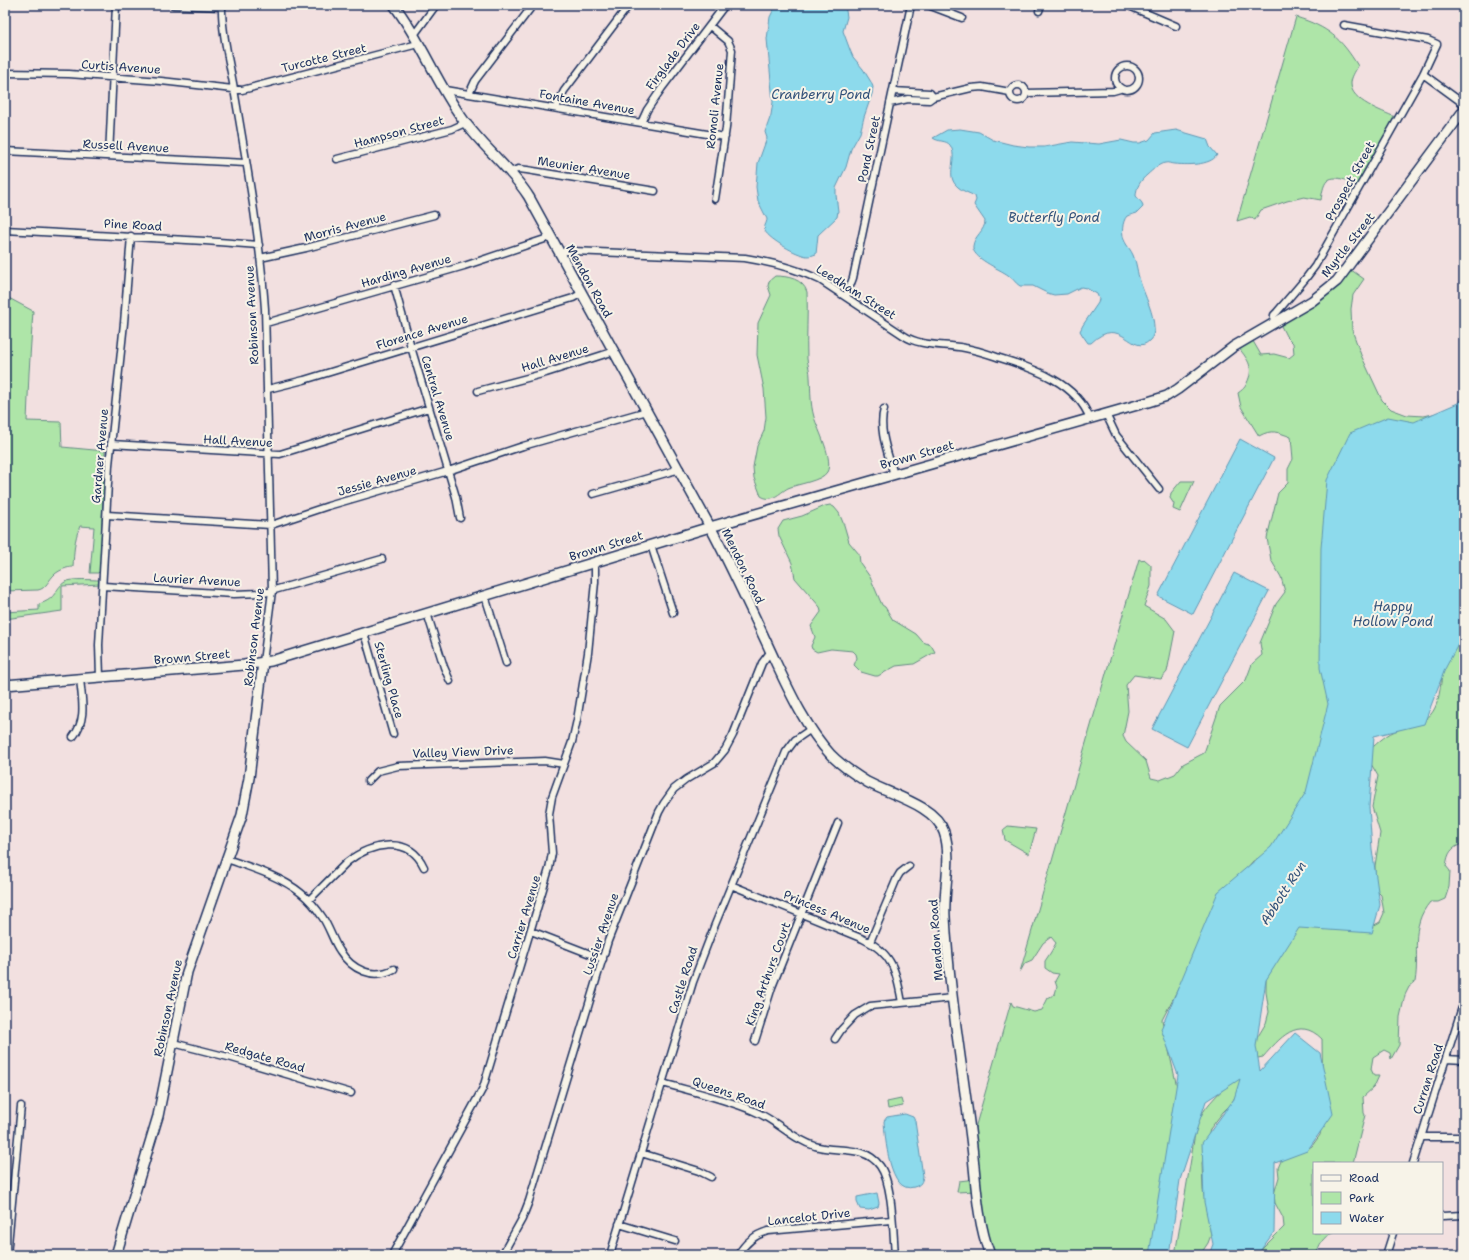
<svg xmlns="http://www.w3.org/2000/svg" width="1469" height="1260" font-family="'Shantell Sans',sans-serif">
<rect width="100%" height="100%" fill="#f2e0e0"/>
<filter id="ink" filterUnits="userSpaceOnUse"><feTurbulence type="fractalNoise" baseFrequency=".025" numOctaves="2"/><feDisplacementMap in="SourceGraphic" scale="8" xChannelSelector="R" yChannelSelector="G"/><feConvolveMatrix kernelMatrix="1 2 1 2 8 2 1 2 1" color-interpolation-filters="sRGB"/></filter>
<g filter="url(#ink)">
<path fill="#aee5a8" stroke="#648a83" d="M1296,17C1328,27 1341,38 1358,66C1355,72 1351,77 1351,84C1351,101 1382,111 1395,117L1357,186C1350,181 1334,174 1327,181C1323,185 1322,194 1321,200L1304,197L1287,201L1261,210L1255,220L1250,217L1237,221Z
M1347,267L1364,279L1353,295L1351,309L1352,330L1361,355L1382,400L1391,409L1407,415L1424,416L1455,409L1323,614L1320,641L1331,693L1315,776L1276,849L1253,861L1241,875L1197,952L1162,1020L1177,1087L1153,1255H991L976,1191L957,1192L959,1181L975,1179L972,1139L1011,1002L1013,1006L1034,1012L1042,1010L1048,998L1055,994L1057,987L1055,981L1059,974L1052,973L1045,968V961L1051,952L1056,943L1051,937L1043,943L1032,960L1025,963L1020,972L1139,559L1142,561L1144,559L1151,565V586L1144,606L1166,619L1175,631L1167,672L1161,679L1134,675L1126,685L1128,711L1123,736L1126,742L1146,761L1151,778L1160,780L1175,774L1183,764L1204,753L1220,706L1246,680L1252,664L1262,655L1260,643L1276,604L1285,592L1281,577L1271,560L1267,538L1278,493L1288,483V469L1293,459L1291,437C1277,432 1272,429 1259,436L1241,407L1238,393C1245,388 1246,386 1249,378C1254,364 1244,356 1237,345L1250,336L1261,355L1274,354L1289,358L1294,354L1293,343L1286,336L1278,320L1328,286L1330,279L1334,280Z
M775,276C788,276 803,279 807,292C808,314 806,337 807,359C808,365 810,371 810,377C811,391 810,403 814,417C818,430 834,460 827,472C822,481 797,484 788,488C779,493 772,503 761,496L754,478L753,467L757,446L764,431L766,417L764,389L757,355L758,323L771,295L768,286L769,281Z
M5,296L33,311L29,373L27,421L61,422L62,447L105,451L100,571L98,573H90L94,527L80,526C74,540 74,552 73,567C67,567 60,570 55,574C49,579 46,589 38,590L5,591Z
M1181,481H1194L1180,512L1173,509L1174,504L1170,498L1171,493Z
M830,505L834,507L839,513L844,525L849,542L859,554L860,563L870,577L882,605L885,607L893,620L916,634L923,642L931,645L935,652L914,664L896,666L878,676H875L861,672L854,665L857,658L856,654L853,651L831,649L817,652L812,649L811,646L815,637L811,626L821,612L820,607L795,578L792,563L779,536L778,529L783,521L802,516L825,506Z
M100,580V584L62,586V611L5,619V612L39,610V604C57,599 54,589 65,582C73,578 91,580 100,580Z
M1464,619V843C1451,848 1448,852 1446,866L1450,871L1449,887L1445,899L1438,902H1430C1409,927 1420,953 1415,982L1409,987L1405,995L1400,1017L1399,1045L1391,1059L1390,1053L1384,1050L1373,1057L1371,1069L1374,1076H1379L1374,1087L1363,1097L1364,1113L1365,1115L1353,1163H1314V1233H1333C1323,1236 1319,1245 1316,1255H1260L1262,1249L1284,1227L1283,1218L1275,1203L1274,1194L1279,1177L1278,1168L1281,1161L1289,1154L1305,1150L1312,1146L1320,1135L1323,1117L1322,1039C1298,1015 1279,1039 1263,1057L1258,1058L1254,1054L1257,1038L1266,1023L1269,1012L1266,992V979L1301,922L1369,928L1380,922L1384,913L1381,895L1378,892L1375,883V866L1380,833L1372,807L1378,776L1370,762L1371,749C1378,742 1388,733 1398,730C1408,726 1418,725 1426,719C1442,707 1439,683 1444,667C1450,651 1457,635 1464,619Z
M1008,826L1036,829L1029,854L1005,840L1003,830Z
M1249,1071L1231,1104L1223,1112L1210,1129L1202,1163L1203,1190L1211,1235L1208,1243L1200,1255H1175C1180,1225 1185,1195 1190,1165C1193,1148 1194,1129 1202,1114C1210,1100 1234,1077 1249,1071Z
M901,1099L903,1106L888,1109L887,1102Z"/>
<path fill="#8ddaec" stroke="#5f96b3" d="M776,5H845L847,17L843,31L850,50L853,57L863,69L871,82L873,87L872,94L864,117L860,133L851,149L846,167L836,188V195L838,211L837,217L818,235L816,254C813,255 811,256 807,256C797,255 770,240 765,231C763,227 767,223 767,219L758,201L756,187L758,163L767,138L765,132L771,115L773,102L767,39L770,17Z
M960,129L979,132L993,140L1013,145L1029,147H1044L1072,142L1099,144L1121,140L1134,143H1140L1149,140L1155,133L1176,130L1207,139L1210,147L1217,155C1210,166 1186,165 1174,164C1171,164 1168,162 1165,163C1158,164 1153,170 1147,175C1141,180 1136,187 1136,196L1142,203L1143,207L1137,213L1127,216C1122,221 1121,235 1125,242C1127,246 1131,250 1133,255C1137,263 1137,273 1140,281C1144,295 1162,328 1150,340C1132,359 1122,313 1091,343H1088L1083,336L1080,331L1083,325L1098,303L1099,299L1097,294L1086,288L1081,287L1067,294L1054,295L1047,293L1033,286H1020C1015,283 1013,278 1008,275C1000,269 971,258 973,246C974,236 985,231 985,221L974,205L976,200L975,196C969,193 962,191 958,187C944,176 959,158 950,145C946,140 938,142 933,138L947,130Z
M1464,394V633L1445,669L1424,724L1374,736L1369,807L1372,849L1380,905L1372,933L1299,928L1266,980L1256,1046L1260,1071L1295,1033L1320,1053L1333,1114L1307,1151L1275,1163L1274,1232L1257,1255H1209L1213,1244L1204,1202L1202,1143L1234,1099L1240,1079L1206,1101L1180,1180L1169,1255H1149L1178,1075L1161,1029L1218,892L1271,847L1306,792L1328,704L1320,668L1321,548L1327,480L1350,433L1388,417L1414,422L1458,403Z
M1240,439L1274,458L1193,614L1158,596Z
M1234,573L1269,591L1187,747L1152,729Z
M905,1114L913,1117L915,1121L923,1176C922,1182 921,1185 914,1187C889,1195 885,1136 884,1121L887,1117Z
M877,1193L879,1203L878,1207L869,1210L860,1209L857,1202V1197Z"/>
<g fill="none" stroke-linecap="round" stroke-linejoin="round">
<g stroke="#1b2f5e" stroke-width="9">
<path id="street" d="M173,5L222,7
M222,5C221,32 231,68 235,95C247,166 260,237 265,309L272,591L263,662
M928,5L962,18
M1127,5L1176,26
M1039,11L1041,5
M710,26L728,41L732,50L726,128L715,199
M414,35L436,5
M1115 78a12 12 0 1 1 24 0a12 12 0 1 1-24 0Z
M5,73L69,74L161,81L242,90L418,44
M1423,74L1464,104
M1010 93a8 8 0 1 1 16 0a8 8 0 1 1-16 0Z
M445,90L725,137
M1026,93L1113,91L1120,89
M469,94L475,81L533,5
M933,97L971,88L982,87L1010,92
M890,103L908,99L929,100L933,97L930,93L893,91
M556,108L564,91L629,5
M641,123L647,110L662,88L725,5
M5,151L246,163
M109,156L116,5
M337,159L452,129L465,123
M509,172L518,169L527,170L655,191
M5,230L205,241L259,245
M560,254L566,251H572L745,258C769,262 798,269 820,280L903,335C920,347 944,344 965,348C977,350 988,354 1000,358C1033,368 1077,383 1090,419
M260,258L306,248L434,215
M394,285L411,347L456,497L460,518
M846,297L853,278L911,5
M266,323L464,266L551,237
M1273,323L1274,315L1277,312L1306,278L1315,266L1423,74L1437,44L1428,40L1344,25
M268,389L304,380L573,298L582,293
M478,391L546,373L615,351
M884,409C878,430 888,453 894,475
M1106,414L1116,435L1159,489
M111,444L280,454L429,408
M593,494L680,469
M107,515L271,525L328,506L448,471L523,446L647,411
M651,545L673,613
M103,586L234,594L264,593L382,559
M485,596L506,663
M427,613L444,667L450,681
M364,633L393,734
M100,677L99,645L109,465L124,323L131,236
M73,737C87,720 82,700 80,679
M368,781L378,771L398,766L545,761L564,764
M227,859C252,868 280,876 301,893C310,900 317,909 323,918C330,929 333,941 340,951C352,970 373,980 394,969
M731,885L863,939C893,953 897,973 902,1003
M309,900L347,862C370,844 409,834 424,867
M531,931L603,959
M870,942L897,878L900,873L909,866
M835,1039L841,1030L855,1015L870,1006L953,998
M755,1041L772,987L838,823
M173,1043L232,1058L351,1093
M1446,1059L1464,1060
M663,1083C693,1092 730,1100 758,1113C778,1122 794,1140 815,1146C837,1153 864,1144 880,1166C893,1184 893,1232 895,1255
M1421,1137H1464
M641,1153L699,1171L711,1177
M1413,1163L1464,1001
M1442,1216L1464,1215
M619,1224L675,1241
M7,1255L21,1106
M392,1255L483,1088L549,869L552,853L549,814L552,797L572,742L577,720L588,653L595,582V569L593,562
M502,1255L522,1219L529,1201L608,941L659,812L664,803L674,789L687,779L714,763L725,750L733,735L762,663L768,655L771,653
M610,1255L693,982L714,927L786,752L795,740L811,729
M738,1255C745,1243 754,1235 768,1231L891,1220
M1386,1255L1393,1233"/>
</g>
<g stroke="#1b2f5e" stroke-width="12">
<path id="secondary" d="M394,5C421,40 436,82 462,118C482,147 511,168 529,197L714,534C736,576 756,620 776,663C791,695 807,729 831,755C841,765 854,774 867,782C891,795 935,805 944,832C953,857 943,890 945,917C949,991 962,1065 971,1138C976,1177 976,1218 990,1255
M5,685L244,665L271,661L710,527L1148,402L1167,396L1178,389L1233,347L1312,301L1337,281L1464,110
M116,1255L158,1116L187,972L242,815L249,778L263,662"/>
</g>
<use href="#street" stroke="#f7f3e8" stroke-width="6"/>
<use href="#secondary" stroke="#f7f3e8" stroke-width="9"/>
</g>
</g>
<g text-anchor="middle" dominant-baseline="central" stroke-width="4" stroke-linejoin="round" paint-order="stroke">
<g font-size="12" fill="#1b2f5e" stroke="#f7f3e8">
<text transform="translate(673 56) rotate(-53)">Firglade Drive</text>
<text transform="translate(324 58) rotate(-14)">Turcotte Street</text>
<text transform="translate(121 67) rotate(4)">Curtis Avenue</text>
<text transform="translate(587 102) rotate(10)">Fontaine Avenue</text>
<text transform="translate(715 106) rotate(-84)">Romoli Avenue</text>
<text transform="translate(399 132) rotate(-15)">Hampson Street</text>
<text transform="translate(126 146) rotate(3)">Russell Avenue</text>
<text transform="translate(869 149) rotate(-78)">Pond Street</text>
<text transform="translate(584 168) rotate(9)">Meunier Avenue</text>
<text transform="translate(1350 181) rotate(-61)">Prospect Street</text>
<text transform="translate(133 225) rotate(3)">Pine Road</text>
<text transform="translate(345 227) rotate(-15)">Morris Avenue</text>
<text transform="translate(1348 245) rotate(-52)">Myrtle Street</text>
<text transform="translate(406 271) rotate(-16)">Harding Avenue</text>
<text transform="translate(589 281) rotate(61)">Mendon Road</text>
<text transform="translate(856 292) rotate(32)">Leedham Street</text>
<text transform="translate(252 315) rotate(-93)">Robinson Avenue</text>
<text transform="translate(422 332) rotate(-17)">Florence Avenue</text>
<text transform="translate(555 358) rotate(-17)">Hall Avenue</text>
<text transform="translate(438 398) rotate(73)">Central Avenue</text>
<text transform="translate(238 441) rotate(3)">Hall Avenue</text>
<text transform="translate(917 455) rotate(-16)">Brown Street</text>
<text transform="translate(100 456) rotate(-85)">Gardner Avenue</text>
<text transform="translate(377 481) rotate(-16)">Jessie Avenue</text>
<text transform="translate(606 546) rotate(-17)">Brown Street</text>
<text transform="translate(743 566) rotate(64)">Mendon Road</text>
<text transform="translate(197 580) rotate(3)">Laurier Avenue</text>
<text transform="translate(254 637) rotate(-83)">Robinson Avenue</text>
<text transform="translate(192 657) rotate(-5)">Brown Street</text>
<text transform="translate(389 680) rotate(74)">Sterling Place</text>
<text transform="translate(463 752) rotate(-2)">Valley View Drive</text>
<text transform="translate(827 912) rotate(23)">Princess Avenue</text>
<text transform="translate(524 917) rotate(-73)">Carrier Avenue</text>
<text transform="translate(601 934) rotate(-71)">Lussier Avenue</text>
<text transform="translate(936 940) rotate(-94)">Mendon Road</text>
<text transform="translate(768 974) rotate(-70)">King Arthurs Court</text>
<text transform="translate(683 980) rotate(-72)">Castle Road</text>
<text transform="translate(168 1008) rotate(-78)">Robinson Avenue</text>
<text transform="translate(265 1057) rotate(16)">Redgate Road</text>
<text transform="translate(1428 1079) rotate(-72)">Curran Road</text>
<text transform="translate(729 1093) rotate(19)">Queens Road</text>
<text transform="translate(809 1217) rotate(-6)">Lancelot Drive</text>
</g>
<g font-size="13" font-style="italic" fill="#32517a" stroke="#f7f3e8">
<text x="821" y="94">Cranberry Pond</text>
<text x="1054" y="217">Butterfly Pond</text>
<text x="1393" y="606">Happy<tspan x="1393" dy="15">Hollow Pond</tspan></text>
<text transform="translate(1283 893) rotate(-57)">Abbott Run</text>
</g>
</g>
<rect width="1469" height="1260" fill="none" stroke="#f7f3e8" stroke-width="20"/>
<rect x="10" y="10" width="1449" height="1240" fill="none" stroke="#1b2f5e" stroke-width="1.5" filter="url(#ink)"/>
<rect x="1313" y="1162" width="130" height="72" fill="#f7f3e8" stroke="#9fa5b1"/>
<rect x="1321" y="1175" width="20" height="6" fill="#f7f3e8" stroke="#9fa5b1"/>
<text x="1349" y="1182" font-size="12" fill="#1b2f5e">Road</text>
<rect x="1321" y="1192" width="20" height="12" fill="#aee5a8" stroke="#9fa5b1"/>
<text x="1349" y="1202" font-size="12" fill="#1b2f5e">Park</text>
<rect x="1321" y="1212" width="20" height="12" fill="#8ddaec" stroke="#9fa5b1"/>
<text x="1349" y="1222" font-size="12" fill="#1b2f5e">Water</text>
</svg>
